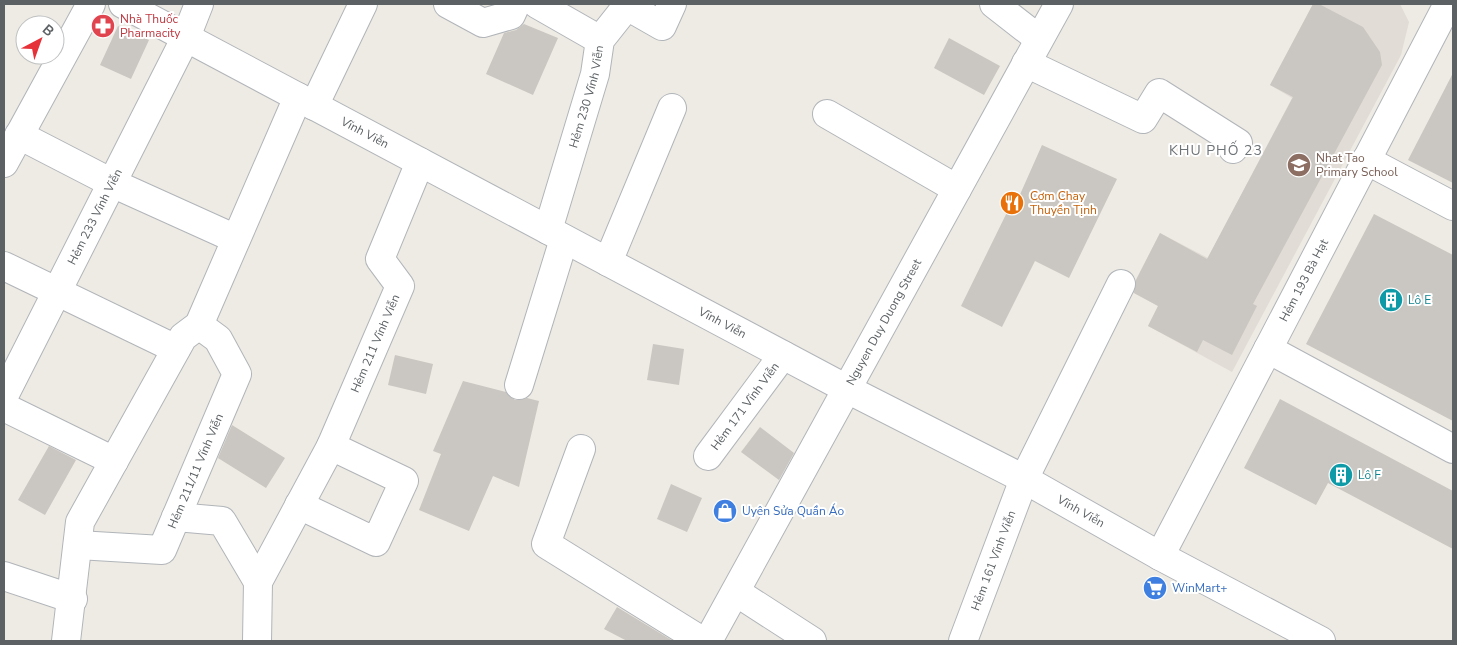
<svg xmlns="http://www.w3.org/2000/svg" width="1457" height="645" font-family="'Nunito Sans',sans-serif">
<rect width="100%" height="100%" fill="#eeebe4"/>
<path fill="#e1dcd5" d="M1313,4H1400L1409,22L1401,55L1232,372L1148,326L1158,306L1130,291L1160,233L1208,258L1292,98L1270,85Z"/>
<path fill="#cac6c1" d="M1313,4H1319L1363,27L1380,52L1382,65L1253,304L1257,306L1232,355L1203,340L1197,352L1148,326L1158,306L1134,293L1136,280L1160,233L1207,259L1293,97L1270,85Z
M524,24L558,38L533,95L486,74L504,33L516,30Z
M118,26L149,40L131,79L100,65Z
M949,38L1000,66L984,95L934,68Z
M1453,73V183L1408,160Z
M1042,145L1117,179L1069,278L1035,261L1002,327L961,306L1014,198L1018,199Z
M1374,214L1453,255V421L1306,344Z
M653,344L684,349L679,385L647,380Z
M395,355L433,364L426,394L388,385Z
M463,381L506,392L515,400L527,398L539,401L519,487L493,476L469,531L419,510L441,454L433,451Z
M1280,399L1453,491V549L1328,483L1316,505L1244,468Z
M232,425L285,458L266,488L218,458Z
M760,427L794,453L779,480L741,452Z
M49,446L76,460L45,515L18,500Z
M671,484L702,498L687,532L657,519Z
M617,607L673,641H627L604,629Z"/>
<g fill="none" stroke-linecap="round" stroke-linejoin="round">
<g stroke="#b1b5b9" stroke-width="30">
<g id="minor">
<path id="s1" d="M123,4L847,389L1024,479L1160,556L1321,641"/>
<path d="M448,4L483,23L511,15L516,4"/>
<path d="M537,4L600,40"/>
<path d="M994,4L1039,39"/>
<path d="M1026,63L1143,119L1159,93L1238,143L1233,149"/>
<path d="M314,106L363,4"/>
<path d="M827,114L957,189"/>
<path d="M19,135L112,183L236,239"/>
<path d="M1366,160L1453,206"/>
<path d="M4,163L91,4"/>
<path id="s2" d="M548,230L595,74L600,40L627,6L662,26L672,4"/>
<path d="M608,262L672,108"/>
<path d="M4,266L176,349"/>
<path d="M1268,349L1453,449"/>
<path d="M519,385L564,239"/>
<path id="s3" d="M4,396L186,37L199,4"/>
<path d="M4,407L114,461"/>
<path d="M581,449L546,544L702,641"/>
<path id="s4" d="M708,456L783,355"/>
<path d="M299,505L376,542L404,481L331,446"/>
<path d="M176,517L222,521L258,582"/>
<path id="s5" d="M78,545L162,550L237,374L218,339L199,325"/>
<path id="s6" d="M1160,556L1448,4"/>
<path d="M4,576L73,599"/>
<path d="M736,592L812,641"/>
<path d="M66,641L80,522L183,337L199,325L298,97"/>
<path id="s7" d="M257,641L258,582L331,446L400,286L380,259L420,162"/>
<path id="s8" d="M708,641L1059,4"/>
<path id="s9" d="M963,641L1024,479L1121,284"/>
</g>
</g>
<use href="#minor" stroke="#fff" stroke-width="28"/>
</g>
<defs>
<g id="pharmacy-disc" transform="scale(1.25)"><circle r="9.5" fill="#e0444e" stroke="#fff"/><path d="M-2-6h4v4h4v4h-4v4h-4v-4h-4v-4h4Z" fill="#fff"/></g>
<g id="school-disc" transform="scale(1.25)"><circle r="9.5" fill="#8d6e63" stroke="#fff"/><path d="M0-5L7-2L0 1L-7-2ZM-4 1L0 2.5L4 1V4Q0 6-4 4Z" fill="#fff"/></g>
<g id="restaurant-disc" transform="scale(1.25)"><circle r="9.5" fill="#e8710a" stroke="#fff"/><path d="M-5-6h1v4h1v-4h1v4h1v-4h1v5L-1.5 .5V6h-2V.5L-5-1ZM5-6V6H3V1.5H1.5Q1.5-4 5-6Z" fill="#fff"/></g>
<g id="building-disc" transform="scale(1.25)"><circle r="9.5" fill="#0f9aa8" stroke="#fff"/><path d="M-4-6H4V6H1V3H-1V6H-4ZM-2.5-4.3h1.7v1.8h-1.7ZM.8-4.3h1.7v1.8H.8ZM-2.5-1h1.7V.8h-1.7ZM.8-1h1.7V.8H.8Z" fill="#fff"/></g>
<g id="shop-disc" transform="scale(1.25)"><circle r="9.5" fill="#3f7fe0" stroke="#fff"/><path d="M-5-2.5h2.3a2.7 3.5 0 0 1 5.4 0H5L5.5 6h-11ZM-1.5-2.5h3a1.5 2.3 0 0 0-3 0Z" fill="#fff"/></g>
<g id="supermarket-disc" transform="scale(1.25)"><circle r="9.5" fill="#3f7fe0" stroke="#fff"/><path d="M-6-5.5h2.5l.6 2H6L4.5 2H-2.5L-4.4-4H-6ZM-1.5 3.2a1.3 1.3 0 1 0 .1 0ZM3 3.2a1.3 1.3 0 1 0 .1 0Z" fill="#fff"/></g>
</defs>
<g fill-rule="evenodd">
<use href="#pharmacy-disc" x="103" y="26"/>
<use href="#school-disc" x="1299" y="165"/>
<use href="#restaurant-disc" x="1012" y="203"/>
<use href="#building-disc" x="1391" y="300"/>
<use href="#building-disc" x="1341" y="475"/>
<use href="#shop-disc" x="725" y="511"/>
<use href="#supermarket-disc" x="1155" y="588"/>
</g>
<g text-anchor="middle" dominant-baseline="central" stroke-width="4" stroke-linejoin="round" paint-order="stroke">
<g font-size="12" fill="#be3a42" stroke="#fff" text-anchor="start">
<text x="120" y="19">Nhà Thuốc<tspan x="120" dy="14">Pharmacity</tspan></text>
</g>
<g font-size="12" fill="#5c6164" stroke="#fff">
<text stroke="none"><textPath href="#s2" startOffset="139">Hẻm 230 Vĩnh Viễn</textPath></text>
<text stroke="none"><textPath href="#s1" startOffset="274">Vĩnh Viễn</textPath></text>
<text stroke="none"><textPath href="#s3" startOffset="201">Hẻm 233 Vĩnh Viễn</textPath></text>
<text stroke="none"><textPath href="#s6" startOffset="311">Hẻm 193 Bà Hạt</textPath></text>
<text stroke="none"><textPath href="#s8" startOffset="364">Nguyen Duy Duong Street</textPath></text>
<text stroke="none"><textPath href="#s1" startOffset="679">Vĩnh Viễn</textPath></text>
<text stroke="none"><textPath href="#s7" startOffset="325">Hẻm 211 Vĩnh Viễn</textPath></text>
<text stroke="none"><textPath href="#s4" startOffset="62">Hẻm 171 Vĩnh Viễn</textPath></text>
<text stroke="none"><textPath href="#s5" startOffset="170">Hẻm 211/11 Vĩnh Viễn</textPath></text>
<text stroke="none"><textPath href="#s1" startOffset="1084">Vĩnh Viễn</textPath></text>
<text stroke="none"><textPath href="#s9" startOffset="86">Hẻm 161 Vĩnh Viễn</textPath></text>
</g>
<g font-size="12" fill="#785e54" stroke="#fff" text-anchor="start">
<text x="1316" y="158">Nhat Tao<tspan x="1316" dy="14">Primary School</tspan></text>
</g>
<g font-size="12" fill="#c56008" stroke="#fff" text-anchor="start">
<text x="1030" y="196">Cơm Chay<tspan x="1030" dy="14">Thuyền Tịnh</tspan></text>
</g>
<g font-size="12" fill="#0d838f" stroke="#fff" text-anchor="start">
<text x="1408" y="300">Lô E</text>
<text x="1358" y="475">Lô F</text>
</g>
<g font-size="12" fill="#366cbe" stroke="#fff" text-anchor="start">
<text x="742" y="511">Uyên Sửa Quần Áo</text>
<text x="1172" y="588">WinMart+</text>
</g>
<g font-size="14" letter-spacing="1" fill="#6d7376" stroke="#fff">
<text x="1216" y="150">KHU PHỐ 23</text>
</g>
</g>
<rect width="1457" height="645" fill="none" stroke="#5c6164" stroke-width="10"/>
<g transform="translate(40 40) rotate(41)"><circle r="24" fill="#ffffff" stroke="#bec0c1"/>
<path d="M0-4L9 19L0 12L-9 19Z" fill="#e73138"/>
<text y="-8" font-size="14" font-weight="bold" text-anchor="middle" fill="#5c6164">B</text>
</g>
</svg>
